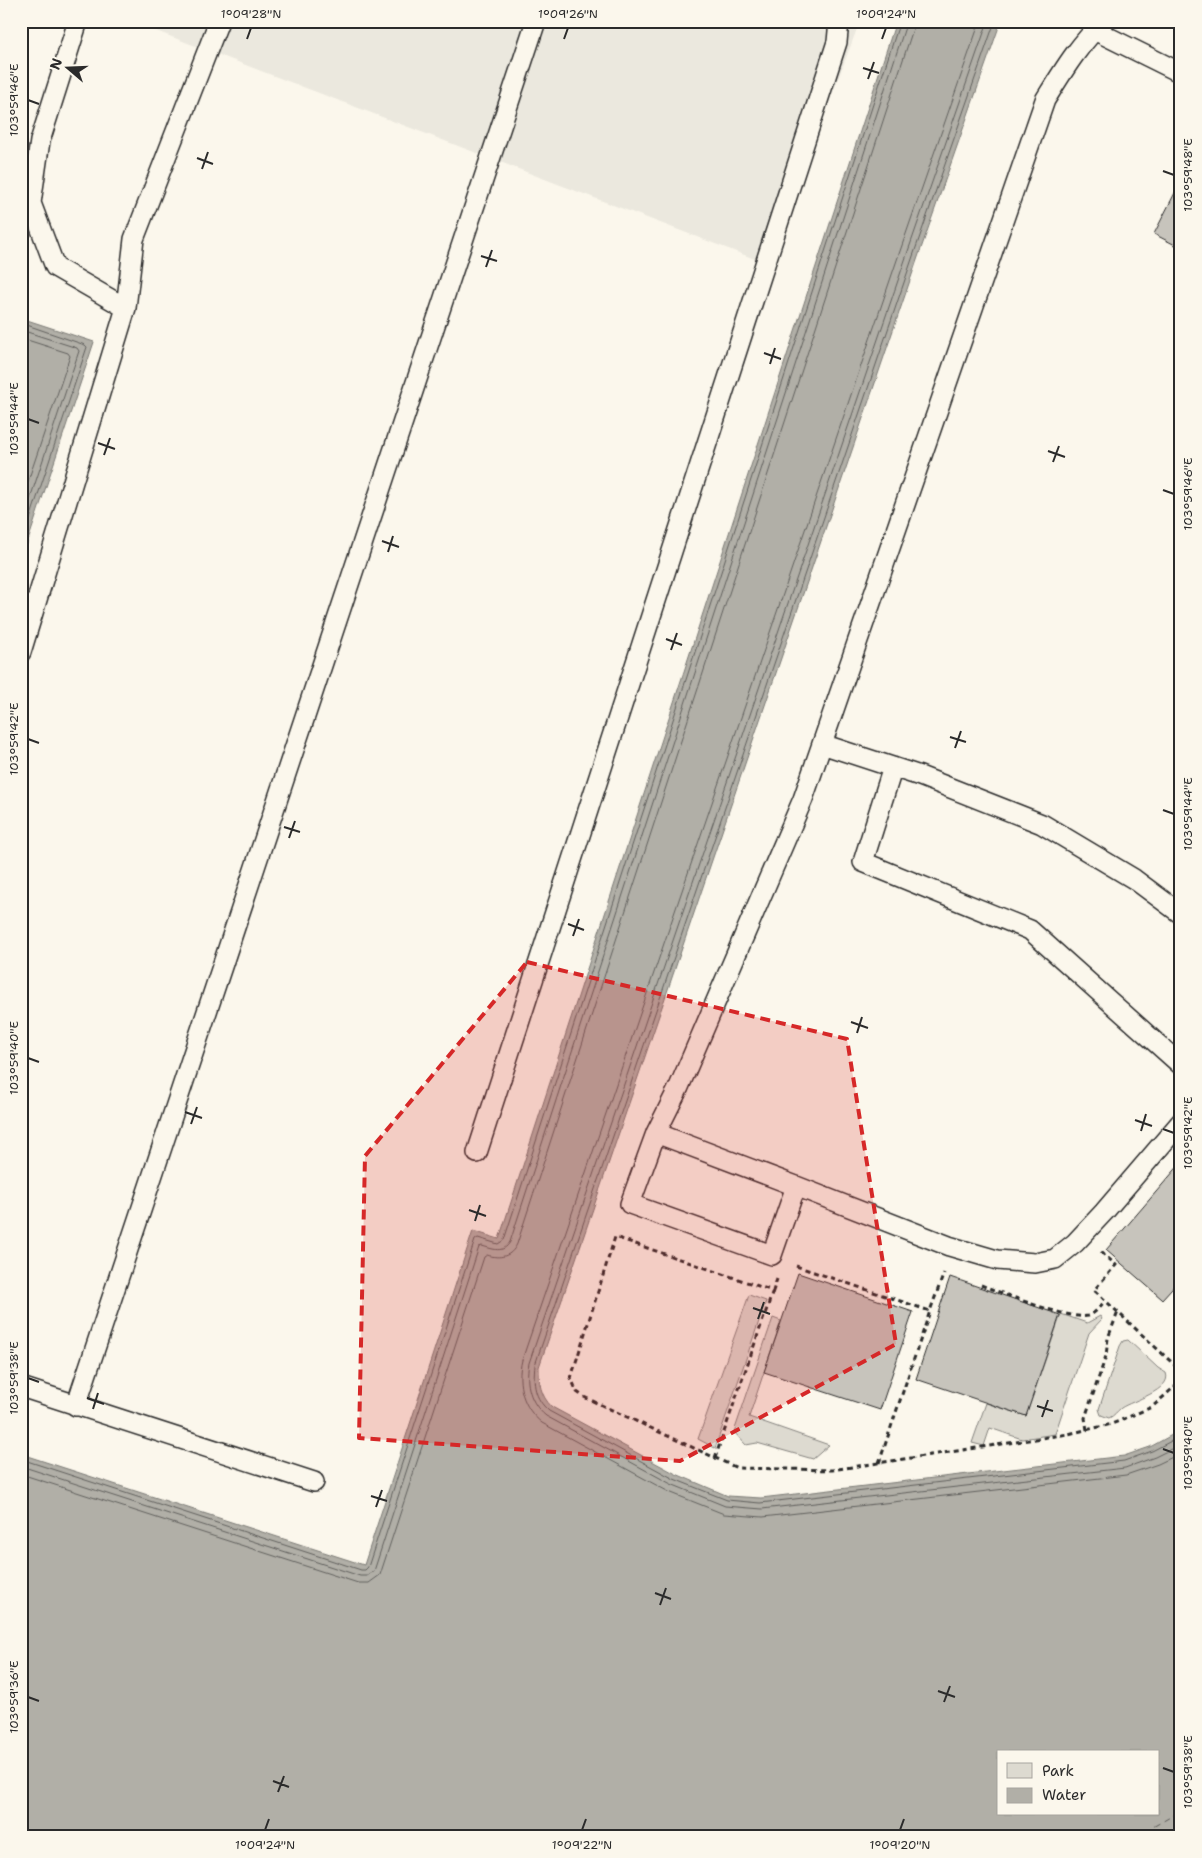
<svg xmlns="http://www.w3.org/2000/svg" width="1202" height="1858" font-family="'Shantell Sans',sans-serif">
<rect width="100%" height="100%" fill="#fbf7ec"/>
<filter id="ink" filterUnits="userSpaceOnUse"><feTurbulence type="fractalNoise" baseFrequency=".02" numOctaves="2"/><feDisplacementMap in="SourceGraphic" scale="10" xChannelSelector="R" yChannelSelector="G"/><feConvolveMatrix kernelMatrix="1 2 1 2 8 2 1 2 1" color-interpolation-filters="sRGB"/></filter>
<g filter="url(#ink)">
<path fill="#ebe8de" d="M130,21H860L768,264Z"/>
<path fill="#dddad0" stroke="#84827e" d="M749,1295L766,1301L715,1448L698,1439Z
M1061,1314L1087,1323L1100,1316L1102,1319L1089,1333L1055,1434L1022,1439L990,1428L984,1446L972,1443L986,1403L1026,1416Z
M773,1318L781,1321L749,1417L829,1445L813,1459L757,1443L746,1445L734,1432Z
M1128,1340L1158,1368L1166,1373C1173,1390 1131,1401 1121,1408C1117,1411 1114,1416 1109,1418L1101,1415L1099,1409L1120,1346L1123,1341Z"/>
<path fill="#b1afa7" stroke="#7b7a75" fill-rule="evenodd" d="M896,21H1001L917,260L539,1367C539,1383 540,1395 552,1407L676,1474L728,1496L761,1498L1124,1456L1150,1447L1181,1430V1837H21V1454L364,1565L473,1231L499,1239ZM998,1752H1158V1814H998Z
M21,318L94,342L21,562Z"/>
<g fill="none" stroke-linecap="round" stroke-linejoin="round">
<path stroke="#61605d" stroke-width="1" d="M980,21L899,254L522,1360C516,1384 523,1408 542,1423L669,1492L724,1514L763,1517L1126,1475L1158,1464L1181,1453
M988,21L906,257L529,1363C525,1384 530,1403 546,1416L671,1484L725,1506L762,1509L1125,1468L1155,1457L1181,1444
M995,21L912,259L535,1365C533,1384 534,1398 549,1411L674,1479L727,1500L760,1503L1124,1461L1152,1451L1181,1436
M21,323L85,345L87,347L21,546
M21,330L77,348L79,351L21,526
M21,338L68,353L70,356L21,502
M21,1459L361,1570H365L368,1567L475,1240L478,1238L498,1244L504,1240L900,21
M21,1466L360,1576H367L374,1571L479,1247L482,1246C493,1249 503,1254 510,1242L907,21
M21,1474L358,1583H369L380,1575L484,1257L487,1255C500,1259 511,1257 517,1244L913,29L914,21"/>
<path stroke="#5a5956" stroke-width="1" stroke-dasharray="6 5" stroke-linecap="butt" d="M1135,1837L1181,1811"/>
</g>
<path fill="#c7c4bc" stroke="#2b2b2b" d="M1181,181V248L1154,234Z
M1181,1163V1278L1162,1299L1106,1250Z
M798,1273L913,1312L880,1410L764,1372Z
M950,1277L1060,1315L1026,1416L916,1379Z"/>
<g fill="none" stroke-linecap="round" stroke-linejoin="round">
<g stroke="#2b2b2b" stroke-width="22">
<path id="service" d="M78,21L40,141L31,203L55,267L126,308
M1104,21C1079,44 1063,71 1045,100L803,799L679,1087L656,1133L796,1186L949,1246L997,1260L1035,1263L1055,1259L1075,1243L1104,1212L1181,1122
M1094,30L1181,73
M21,652L126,308L134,239L219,21
M822,744L920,776L1042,824L1134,879L1181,914
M893,767L863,862L1030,930L1181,1065
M656,1133L630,1204L772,1255L796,1186
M477,1153L837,42L839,21
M21,1387L314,1482
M76,1406L536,21"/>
</g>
<path stroke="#2b2b2b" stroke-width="3" stroke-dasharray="5 4" stroke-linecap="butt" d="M1101,1252L1116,1265L1094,1290L1181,1371
M796,1266L930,1311L944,1273
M777,1279L773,1291L615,1237L571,1378L577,1392L584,1397L737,1468L832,1470L1068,1434L1112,1424L1152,1407L1181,1381
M981,1285C1002,1293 1069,1320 1088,1316C1095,1314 1100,1306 1105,1301
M1087,1430L1085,1418L1106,1356L1108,1338L1118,1312
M715,1458L773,1291
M879,1463L930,1311"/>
<use href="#service" stroke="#fbf7ec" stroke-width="19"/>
</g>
</g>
<path fill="#d62828" fill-opacity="0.2" stroke="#d62828" stroke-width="4" stroke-dasharray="10 6" stroke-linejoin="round" d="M527,962L847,1039L896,1344L680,1461L359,1438L365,1156Z"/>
<path fill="none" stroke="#2b2b2b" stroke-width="2" d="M247,39L251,28M564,39L568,28M882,39L886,28M863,68L879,73M868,79L874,62M28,100L39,104M197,158L213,164M202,169L208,152M1163,171L1174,175M481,256L497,261M486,267L492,250M764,353L781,359M770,364L775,348M28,419L39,423M98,443L115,449M1048,451L1065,457M104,455L110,438M1053,462L1059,446M1163,490L1174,494M382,541L399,547M388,552L393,536M666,639L682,645M671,650L677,633M950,737L966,742M28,739L39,743M955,748L961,731M1163,810L1174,814M284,827L300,832M289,838L295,821M568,924L584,930M573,936L579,919M851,1022L868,1028M857,1033L862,1017M28,1058L39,1062M185,1112L202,1118M1135,1120L1152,1126M191,1124L197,1107M1163,1129L1174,1133M1141,1131L1146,1114M469,1210L486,1216M475,1221L480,1205M753,1308L770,1314M758,1319L764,1302M28,1378L39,1382M87,1398L104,1404M1037,1406L1053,1411M93,1409L98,1393M1042,1417L1048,1400M1163,1449L1174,1453M371,1496L387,1501M376,1507L382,1490M655,1593L671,1599M660,1605L666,1588M938,1691L955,1697M28,1697L39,1701M944,1702L950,1686M1163,1768L1174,1772M273,1781L289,1787M278,1792L284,1776M265,1830L269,1819M582,1830L586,1819M900,1830L904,1819"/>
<rect width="1202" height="1858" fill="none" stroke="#fbf7ec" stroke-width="55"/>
<rect x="997" y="1750" width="162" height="65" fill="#fbf7ec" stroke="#a8a59f"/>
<rect x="1007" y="1763" width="25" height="15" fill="#dddad0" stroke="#a8a59f"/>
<text x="1042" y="1776" font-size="15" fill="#2b2b2b">Park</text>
<rect x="1007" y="1788" width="25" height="15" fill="#b1afa7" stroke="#a8a59f"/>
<text x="1042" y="1800" font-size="15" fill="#2b2b2b">Water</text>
<g transform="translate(68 68) rotate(289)" stroke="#fbf7ec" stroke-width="4" paint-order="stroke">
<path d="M0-4L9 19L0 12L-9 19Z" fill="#2b2b2b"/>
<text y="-8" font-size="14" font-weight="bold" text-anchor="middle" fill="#2b2b2b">N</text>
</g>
<rect x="28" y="28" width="1146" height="1802" fill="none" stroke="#2b2b2b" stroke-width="2"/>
<g font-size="12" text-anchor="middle" fill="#2b2b2b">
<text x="251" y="18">1°09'28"N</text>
<text x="568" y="18">1°09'26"N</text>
<text x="886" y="18">1°09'24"N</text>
<text transform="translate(14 100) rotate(-90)" y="4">103°59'46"E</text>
<text transform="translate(1188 175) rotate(-90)" y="4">103°59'48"E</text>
<text transform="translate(14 419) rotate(-90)" y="4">103°59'44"E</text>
<text transform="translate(1188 494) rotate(-90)" y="4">103°59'46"E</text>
<text transform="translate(14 739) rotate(-90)" y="4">103°59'42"E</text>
<text transform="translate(1188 814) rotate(-90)" y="4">103°59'44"E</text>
<text transform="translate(14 1058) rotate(-90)" y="4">103°59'40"E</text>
<text transform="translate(1188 1133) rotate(-90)" y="4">103°59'42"E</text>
<text transform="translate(14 1378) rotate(-90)" y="4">103°59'38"E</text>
<text transform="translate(1188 1453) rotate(-90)" y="4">103°59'40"E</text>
<text transform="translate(14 1697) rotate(-90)" y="4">103°59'36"E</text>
<text transform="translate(1188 1772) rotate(-90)" y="4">103°59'38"E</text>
<text x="265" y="1849">1°09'24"N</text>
<text x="582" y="1849">1°09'22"N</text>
<text x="900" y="1849">1°09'20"N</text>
</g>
</svg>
